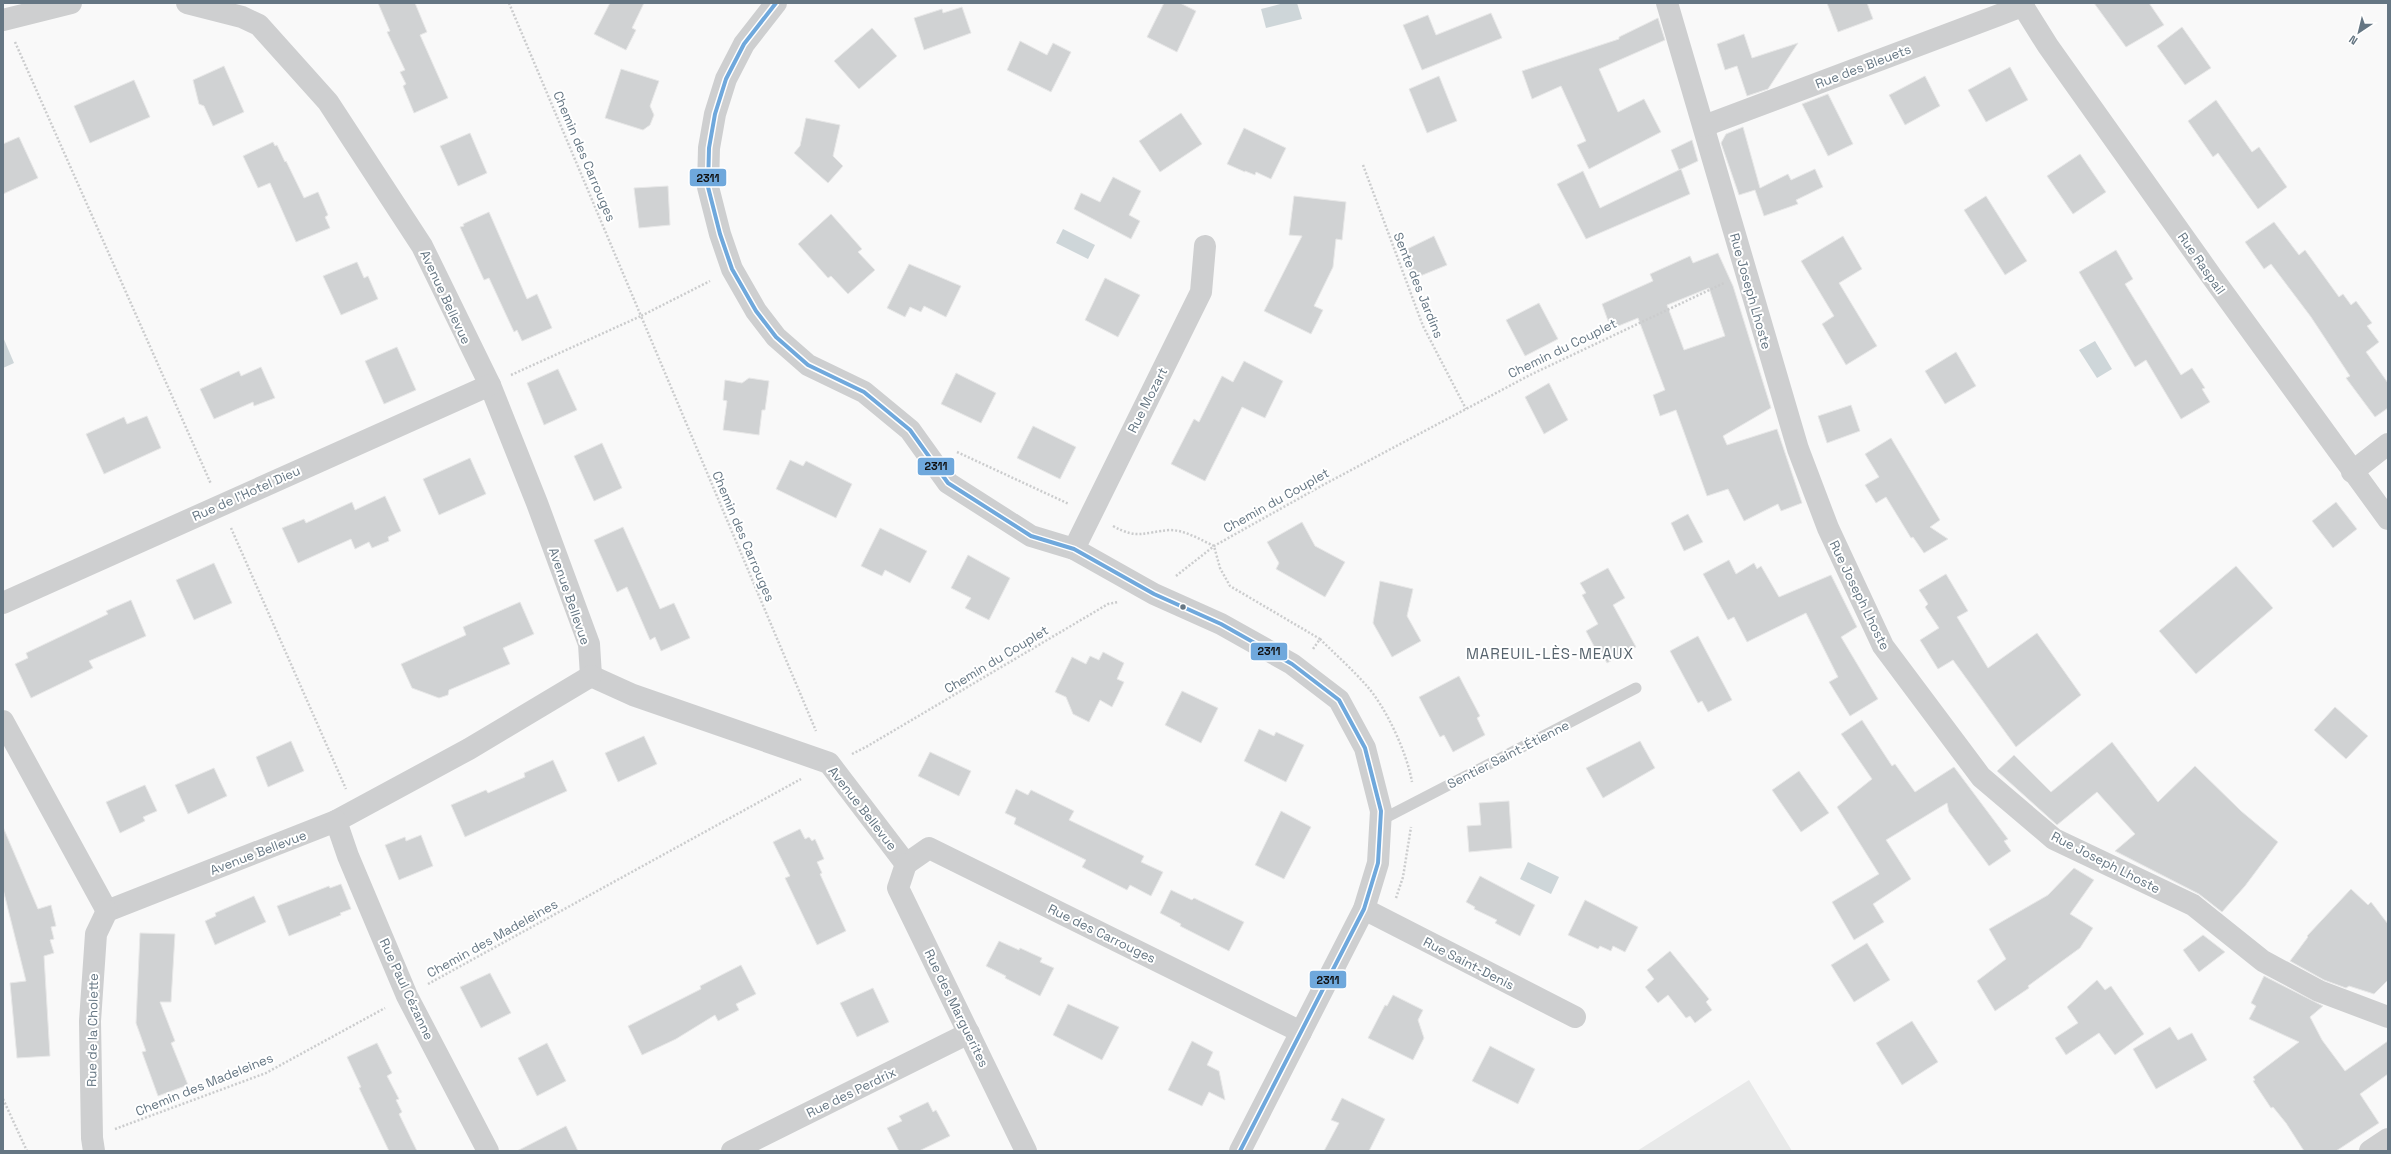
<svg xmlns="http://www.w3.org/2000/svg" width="2391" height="1154" font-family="'Space Grotesk',sans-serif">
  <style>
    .built { fill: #e8e9e9 }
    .water { fill: #ced6d9 }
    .building { fill: #d0d2d3; stroke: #e8e8e8; fill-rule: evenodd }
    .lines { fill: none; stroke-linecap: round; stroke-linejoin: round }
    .path { stroke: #cbcccd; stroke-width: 2.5; stroke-dasharray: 2 2; stroke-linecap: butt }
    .service { stroke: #cecfd0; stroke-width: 11 }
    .minor { stroke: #cecfd0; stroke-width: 22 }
    .tertiary { stroke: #cecfd0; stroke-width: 22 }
    .bus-1-casing { stroke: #fff; stroke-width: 7 }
    .bus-1 { stroke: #6fa8dc; stroke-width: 4 }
    .bus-dot { fill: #657683; stroke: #fff; stroke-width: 1.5 }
    .labels { text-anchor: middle; stroke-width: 4; stroke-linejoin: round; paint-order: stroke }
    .street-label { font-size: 13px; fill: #657683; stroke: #fff }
    .quarter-label { font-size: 15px; letter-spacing: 1px; fill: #57646e; stroke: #fff }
    .line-badge { stroke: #fff; stroke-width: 1.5 }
    .pale-badge-label { font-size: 11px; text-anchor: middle; font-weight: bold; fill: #111 }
  </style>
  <rect width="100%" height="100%" fill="#f9f9f9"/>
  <polygon class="built" points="1749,1080 1792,1151 1637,1151"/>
  <g class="water">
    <polygon points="1284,3 1297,3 1302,19 1266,28 1261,9"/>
    <polygon points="1063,229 1095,245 1088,259 1056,243"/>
    <polygon points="3,337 14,363 3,368"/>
    <polygon points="2095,341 2112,369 2097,378 2079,350"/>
    <polygon points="1528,862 1559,877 1551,894 1520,879"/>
  </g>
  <g class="building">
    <polygon points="378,3 415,3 427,32 420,35 448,98 414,113 403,86 406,84 400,72 405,70 387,32 390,31"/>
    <polygon points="610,3 644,3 632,28 636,30 626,50 594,34"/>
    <polygon points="1164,3 1180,3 1196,11 1177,52 1147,37"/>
    <polygon points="1827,3 1867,3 1873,19 1838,32"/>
    <polygon points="2094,3 2149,3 2164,25 2126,47"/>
    <polygon points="962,7 971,33 924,50 914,18 942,9 943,13"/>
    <polygon points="1491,13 1502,38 1422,70 1403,25 1428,15 1436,35"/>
    <polygon points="1658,18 1665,40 1599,69 1618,112 1644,99 1661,132 1589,169 1577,145 1586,141 1561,86 1532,99 1522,71 1619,39 1619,37"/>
    <polygon points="2182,27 2211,68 2185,85 2157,46"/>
    <polygon points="872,28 897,56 859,89 834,61"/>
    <polygon points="1744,34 1752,58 1798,43 1768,89 1747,96 1737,66 1725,70 1717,44"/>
    <polygon points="1020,41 1047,55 1053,43 1071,52 1051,92 1007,70"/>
    <polygon points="224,66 244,112 213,126 204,106 199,104 193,80"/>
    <polygon points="2010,67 2028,100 1986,122 1968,90"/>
    <polygon points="621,69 659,81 650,106 654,115 650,125 643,130 605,118"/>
    <polygon points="1439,76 1457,121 1427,133 1409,89"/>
    <polygon points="1925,76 1940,106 1905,125 1889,95"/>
    <polygon points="134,80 150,117 90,143 74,106"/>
    <polygon points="1828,94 1853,144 1828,156 1802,104"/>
    <polygon points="2216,100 2252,152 2259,147 2287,187 2258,209 2218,153 2213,157 2188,121"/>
    <polygon points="1181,113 1202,144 1160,172 1139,141"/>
    <polygon points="806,118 840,125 833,156 843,166 828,183 794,153 800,146"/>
    <polygon points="1743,127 1760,188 1788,174 1791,180 1815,169 1823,187 1796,200 1798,204 1764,216 1755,190 1739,195 1721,143 1726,134"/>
    <polygon points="1244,128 1286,148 1271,179 1256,172 1255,175 1245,171 1245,172 1227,164"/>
    <polygon points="470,133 487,173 458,186 440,146"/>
    <polygon points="19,137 38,178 3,194 3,144"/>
    <polygon points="1692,140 1698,161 1679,170 1671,150"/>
    <polygon points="273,142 275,146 277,145 285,162 286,161 304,198 318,192 328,215 325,217 330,228 296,242 270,183 258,188 243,156"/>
    <polygon points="2080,154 2106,192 2073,214 2047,176"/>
    <polygon points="1681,169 1690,194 1586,239 1557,184 1583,171 1600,208"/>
    <polygon points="1113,177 1141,191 1129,215 1140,221 1131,239 1074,209 1081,193 1100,202"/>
    <polygon points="668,186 670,225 639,228 634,188"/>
    <polygon points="1294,196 1346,202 1342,240 1336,239 1333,267 1314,306 1323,310 1311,334 1264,311 1302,236 1289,235"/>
    <polygon points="1986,196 2027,261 2005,275 1964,210"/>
    <polygon points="489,212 527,299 537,294 552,328 522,341 517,330 514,332 489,278 484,280 460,227 464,226 463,224"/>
    <polygon points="831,214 862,249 858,252 875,270 848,294 831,276 828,278 798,244"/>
    <polygon points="2274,222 2299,255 2305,250 2339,297 2343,294 2351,305 2356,301 2372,323 2367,326 2379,342 2366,352 2388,383 2388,408 2375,417 2346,378 2350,376 2311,317 2271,264 2264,269 2245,242"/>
    <polygon points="1434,236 1447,265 1413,279 1401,252"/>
    <polygon points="1843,236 1862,269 1839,283 1877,346 1846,365 1822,324 1834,316 1801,261"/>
    <polygon points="2116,250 2133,279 2125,284 2181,375 2192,368 2205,388 2202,389 2210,402 2181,419 2146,360 2135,367 2079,272"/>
    <path d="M1718 253 1733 286 1771 408 1723 436 1727 445 1777 429 1802 503 1781 511 1778 504 1744 521 1728 489 1707 496 1676 410 1660 416 1653 395 1665 390 1638 318 1611 329 1602 304 1653 281 1650 274 1690 256 1693 263ZM1709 288 1725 336 1684 350 1667 305Z"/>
    <polygon points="357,262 364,278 368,276 378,299 341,315 323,276"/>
    <polygon points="909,264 961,286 946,317 924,306 921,312 910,307 905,317 887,308"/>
    <polygon points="1105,278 1140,295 1118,337 1085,320"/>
    <polygon points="1539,303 1558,339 1525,356 1506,320"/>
    <polygon points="397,347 416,390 384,404 365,361"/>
    <polygon points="1956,352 1976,386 1945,404 1925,371"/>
    <polygon points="1244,361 1283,381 1265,418 1242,407 1205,481 1171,464 1194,419 1199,422 1222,376 1233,382"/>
    <polygon points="261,367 275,398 254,406 253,402 214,419 200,389 239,371 241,376"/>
    <polygon points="558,369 577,410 544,425 527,383"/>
    <polygon points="956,373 996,393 981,423 941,404"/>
    <polygon points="749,378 769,381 765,410 762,410 759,435 723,430 727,401 723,400 725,380 742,383"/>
    <polygon points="1549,383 1568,420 1544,434 1525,397"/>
    <polygon points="1851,405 1860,431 1827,443 1818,416"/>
    <polygon points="147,416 161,448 104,474 86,434 124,417 127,424"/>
    <polygon points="1033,426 1076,447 1060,479 1017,458"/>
    <polygon points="1891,438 1940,520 1930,527 1948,539 1924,553 1913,537 1911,538 1886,497 1876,503 1865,485 1879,477 1865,454"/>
    <polygon points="602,443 622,488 594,501 574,456"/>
    <polygon points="470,458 486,494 439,515 423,479"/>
    <polygon points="790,460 803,466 806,461 852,484 836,518 776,489"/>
    <polygon points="385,496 401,531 388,537 389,541 372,548 369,542 355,549 351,539 298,563 282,528 304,519 306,523 352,502 355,510"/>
    <polygon points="2336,502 2357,529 2333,548 2312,521"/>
    <polygon points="1688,514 1703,542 1684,551 1671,523"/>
    <polygon points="1302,522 1315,546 1345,562 1325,597 1276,569 1279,563 1267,542"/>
    <polygon points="623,527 660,609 674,603 690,638 661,651 655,637 650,640 627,587 617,592 594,540"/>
    <polygon points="880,528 927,551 910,583 885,570 882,576 861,566"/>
    <polygon points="968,555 1010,578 989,620 965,608 971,598 951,588"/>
    <polygon points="1729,560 1736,574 1754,563 1757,569 1761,566 1779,597 1831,575 1857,627 1841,637 1878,699 1850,716 1829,682 1838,677 1806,613 1747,642 1734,617 1728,620 1703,574"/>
    <polygon points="214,563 232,603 194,620 176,580"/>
    <polygon points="2236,566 2273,608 2196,674 2159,631"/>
    <polygon points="1608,568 1625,598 1613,605 1636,647 1607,663 1599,649 1596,650 1586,631 1598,624 1582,595 1586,593 1580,583"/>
    <polygon points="1946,574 1968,611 1957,617 1988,668 2037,633 2081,695 2016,747 1953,660 1938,669 1920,640 1939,628 1925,607 1928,604 1919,590"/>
    <polygon points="1380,581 1413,589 1407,616 1421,641 1392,657 1373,623"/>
    <polygon points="131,600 146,636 89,661 93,668 31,698 15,664 28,658 26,653 108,614 106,611"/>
    <polygon points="520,602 534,634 503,648 510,664 449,690 448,695 439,698 412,688 401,664 466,635 463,627"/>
    <polygon points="1698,636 1732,700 1708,712 1702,701 1698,703 1670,651"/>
    <polygon points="1103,652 1124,663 1117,679 1124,682 1112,707 1100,700 1089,722 1073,714 1066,697 1055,692 1072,657 1086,664 1090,656 1099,660"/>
    <polygon points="1459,676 1480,716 1477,718 1485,735 1453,752 1444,735 1440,737 1419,697"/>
    <polygon points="1182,691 1218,708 1201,743 1165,725"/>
    <polygon points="2335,707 2368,736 2346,759 2314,730"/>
    <polygon points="1862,720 1892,766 1895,764 1915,792 1954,767 2008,839 2004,841 2011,851 1989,866 1949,812 1947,803 1886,840 1911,879 1873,904 1884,922 1854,940 1832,902 1879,874 1837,807 1872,779 1841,734"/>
    <polygon points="1259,729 1274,736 1276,732 1304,745 1286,782 1244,761"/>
    <polygon points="644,736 657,764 618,782 605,753"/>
    <polygon points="291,741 304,771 268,787 256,757"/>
    <polygon points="1640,741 1655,768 1603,798 1586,768"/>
    <polygon points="2112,742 2158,802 2195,766 2241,811 2278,842 2245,886 2222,912 2199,894 2115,851 2135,834 2097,792 2057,825 1997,771 2014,755 2051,792"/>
    <polygon points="930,752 971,771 959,796 918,776"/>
    <polygon points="553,760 567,791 465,837 451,805 486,790 488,793 525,777 524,773"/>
    <polygon points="214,768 227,796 188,814 175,785"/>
    <polygon points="1799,771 1829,813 1801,832 1772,790"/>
    <polygon points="145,785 157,811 143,817 145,821 120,833 106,802"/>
    <polygon points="1016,789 1028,795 1031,790 1074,811 1069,820 1144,856 1141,862 1163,872 1151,896 1130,885 1127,890 1082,867 1086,860 1014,824 1016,818 1005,813"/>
    <polygon points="1509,801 1512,848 1469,852 1467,826 1481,825 1479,803"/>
    <polygon points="1281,811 1311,827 1284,879 1255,865"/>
    <polygon points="3,827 38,909 51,905 56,926 51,927 54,939 50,940 54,953 44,956 50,1056 17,1058 10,983 26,981 3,889"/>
    <polygon points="800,829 805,839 809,837 812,841 815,839 824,859 817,862 822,873 820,874 846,931 817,945 785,878 790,876 773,842"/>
    <polygon points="421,835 433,866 399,880 385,845 405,837 406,841"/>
    <polygon points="2074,868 2094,880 2070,914 2093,928 2080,948 2028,986 2029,988 1995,1011 1977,981 2006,959 1989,929 2048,895"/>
    <polygon points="1480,876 1535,905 1520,936 1495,923 1497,920 1474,909 1475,907 1466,902"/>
    <polygon points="341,884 351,909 340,913 341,915 289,936 277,906 329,886 330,888"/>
    <polygon points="2351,889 2368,905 2371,902 2388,924 2388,980 2374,994 2349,986 2346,988 2324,980 2290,961 2308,937 2307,936"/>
    <polygon points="1171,890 1192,900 1194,898 1244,922 1229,951 1180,926 1181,924 1160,913"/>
    <polygon points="254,896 266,922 215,945 205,921 216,916 215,913"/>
    <polygon points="1585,900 1638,927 1625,952 1613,946 1611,951 1600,946 1598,949 1568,935"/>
    <polygon points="140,933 175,934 171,1002 160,1002 175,1041 171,1043 188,1085 158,1096 142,1052 146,1051 136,1023"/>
    <polygon points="2203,935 2225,952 2199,972 2183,950"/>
    <polygon points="999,941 1019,950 1020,948 1033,954 1042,958 1040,962 1054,968 1040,996 1005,978 1006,976 986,966"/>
    <polygon points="1867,943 1890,980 1854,1002 1831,965"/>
    <polygon points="1670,951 1709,999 1706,1002 1712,1010 1695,1023 1690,1016 1686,1018 1668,995 1658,1003 1645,987 1654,979 1647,970"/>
    <polygon points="741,965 756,994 736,1004 739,1010 718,1021 715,1015 676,1039 642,1055 628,1026 701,989 700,986"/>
    <polygon points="490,973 511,1013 481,1028 460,987"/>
    <polygon points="2264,976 2323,1006 2310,1017 2322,1040 2345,1071 2388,1041 2388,1074 2360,1094 2379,1123 2336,1151 2304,1151 2286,1123 2273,1107 2271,1108 2253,1081 2255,1080 2253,1077 2299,1042 2249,1019 2256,1006 2251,1003"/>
    <polygon points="2097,980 2105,990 2111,986 2144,1034 2115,1055 2099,1033 2066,1055 2055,1038 2078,1023 2067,1007"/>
    <polygon points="873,988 889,1022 857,1037 840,1003"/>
    <polygon points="1393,995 1423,1010 1418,1020 1424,1038 1413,1060 1368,1038 1385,1005 1387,1006"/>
    <polygon points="1068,1004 1119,1027 1102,1060 1053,1035"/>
    <polygon points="1912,1021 1938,1062 1902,1085 1876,1043"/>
    <polygon points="2170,1027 2178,1040 2192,1033 2207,1060 2156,1089 2133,1049"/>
    <polygon points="1192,1041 1213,1052 1207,1065 1219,1071 1225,1100 1209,1092 1202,1106 1168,1090"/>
    <polygon points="377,1043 392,1073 387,1076 399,1099 396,1100 402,1112 399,1114 417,1151 389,1151 359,1088 361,1087 347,1057"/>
    <polygon points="547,1043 566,1081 537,1096 518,1058"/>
    <polygon points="1490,1046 1535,1069 1518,1104 1472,1081"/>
    <polygon points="1342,1098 1385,1119 1369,1151 1324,1151 1339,1123 1331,1120"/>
    <polygon points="928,1102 933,1112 936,1110 950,1136 919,1151 899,1151 887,1128 902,1121 899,1116"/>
    <polygon points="566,1126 578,1151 517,1151"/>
  </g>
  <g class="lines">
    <g class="path">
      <polyline points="509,3 641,316 710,281"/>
      <polyline points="15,42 211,484"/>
      <polyline points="1363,165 1423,326 1466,409"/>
      <polyline points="511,375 641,316 816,731"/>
      <polyline points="957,452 1069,504"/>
      <path d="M1113 526C1138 540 1144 532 1170 530 1185 530 1201 540 1214 546L1220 568 1230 586 1320 639 1313 649"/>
      <polyline points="231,528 346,789"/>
      <polyline points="1176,576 1214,546 1323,485 1530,375 1724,283"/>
      <path d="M1320 639C1335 654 1352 669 1366 685 1386 707 1407 753 1412 782"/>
      <polyline points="852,754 866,747 1108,604 1118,602"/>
      <polyline points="1396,898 1403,877 1411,827"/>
      <polyline points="428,984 801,779"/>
      <polyline points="3,1099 27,1151"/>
      <polyline points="115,1129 266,1073 385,1008"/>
    </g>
    <polyline class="service" points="1381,820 1636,688"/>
    <g class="minor">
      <polyline points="187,3 242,17 259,25 328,102 422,246 490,385 537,503 589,644 591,676"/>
      <polyline points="776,3 744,44 726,79 715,114 709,148 708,187 720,234 732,269 756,311 776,337 808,365 864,392 910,430 948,483 1031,536 1074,549 1154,594 1221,624 1292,664 1339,700 1365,748 1381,811 1378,863 1364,909 1240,1151"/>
      <polyline points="1667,3 1798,449 1828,528 1883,646 1981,777 2054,839 2193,905 2263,961 2319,991 2388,1017"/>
      <polyline points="3,20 71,3"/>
      <polyline points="1704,126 1999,15 2022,6 2024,3"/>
      <polyline points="2352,472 2388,444"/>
      <polyline points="1074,549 1201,292 1205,246"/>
      <polyline points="3,603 490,385"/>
      <polyline points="591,676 633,695 829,763 906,864"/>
      <polyline points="3,721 107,911 336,821 469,749 591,676"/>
      <polyline points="336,821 348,856 407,996 488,1151"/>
      <polyline points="906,864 929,848 1301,1032"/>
      <polyline points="906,864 898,888 1026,1151"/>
      <polyline points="1364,909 1575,1017"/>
      <polyline points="94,1151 92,1138 90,1021 96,934 107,911"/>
      <polyline points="732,1151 969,1033"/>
      <polyline points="2370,1151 2388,1139"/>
    </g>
    <polyline class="tertiary" points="2021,3 2048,46 2212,277 2388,519"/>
    <defs>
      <polyline id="bus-1" points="776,3 744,44 726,79 715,114 709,148 708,187 720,234 732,269 756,311 776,337 808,365 864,392 910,430 948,483 1031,536 1074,549 1154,594 1221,624 1292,664 1339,700 1365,748 1381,811 1378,863 1364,909 1240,1151"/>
    </defs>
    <use href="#bus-1" class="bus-1-casing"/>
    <use href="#bus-1" class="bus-1"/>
  </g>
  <circle class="bus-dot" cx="1183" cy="607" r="3.5"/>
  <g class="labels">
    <g class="street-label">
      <text transform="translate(1863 66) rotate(-21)" y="5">Rue des Bleuets</text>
      <text transform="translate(585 156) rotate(67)" y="5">Chemin des Carrouges</text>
      <text transform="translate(2202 263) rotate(55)" y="5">Rue Raspail</text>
      <text transform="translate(1419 285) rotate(68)" y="5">Sente des Jardins</text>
      <text transform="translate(1751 291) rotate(74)" y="5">Rue Joseph Lhoste</text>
      <text transform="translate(446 297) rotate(65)" y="5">Avenue Bellevue</text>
      <text transform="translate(1562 348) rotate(-26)" y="5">Chemin du Couplet</text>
      <text transform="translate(1147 400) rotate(-63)" y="5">Rue Mozart</text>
      <text transform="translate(246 493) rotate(-24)" y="5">Rue de l'Hotel Dieu</text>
      <text transform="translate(1276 500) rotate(-29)" y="5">Chemin du Couplet</text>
      <text transform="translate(744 536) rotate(67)" y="5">Chemin des Carrouges</text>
      <text transform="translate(1860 595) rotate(64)" y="5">Rue Joseph Lhoste</text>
      <text transform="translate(570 596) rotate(71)" y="5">Avenue Bellevue</text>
      <text transform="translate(996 659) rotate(-31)" y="5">Chemin du Couplet</text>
      <text transform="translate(1508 754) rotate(-27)" y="5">Sentier Saint-Étienne</text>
      <text transform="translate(863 808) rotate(52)" y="5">Avenue Bellevue</text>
      <text transform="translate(258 852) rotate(-21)" y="5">Avenue Bellevue</text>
      <text transform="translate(2106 862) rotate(27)" y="5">Rue Joseph Lhoste</text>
      <text transform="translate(1102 933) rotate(26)" y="5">Rue des Carrouges</text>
      <text transform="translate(492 938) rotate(-29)" y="5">Chemin des Madeleines</text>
      <text transform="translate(1469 963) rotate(27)" y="5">Rue Saint-Denis</text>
      <text transform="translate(407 989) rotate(65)" y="5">Rue Paul Cézanne</text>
      <text transform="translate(957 1008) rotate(64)" y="5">Rue des Marguerites</text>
      <text transform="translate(92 1030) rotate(-89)" y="5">Rue de la Cholette</text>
      <text transform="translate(204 1084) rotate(-22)" y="5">Chemin des Madeleines</text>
      <text transform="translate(851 1092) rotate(-26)" y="5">Rue des Perdrix</text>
    </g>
    <g class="quarter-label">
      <text x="1550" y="659">MAREUIL-LÈS-MEAUX</text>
    </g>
  </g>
  <g class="line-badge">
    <rect x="689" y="168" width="38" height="19" rx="4" fill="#6fa8dc"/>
    <rect x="917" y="457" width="38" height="19" rx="4" fill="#6fa8dc"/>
    <rect x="1250" y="642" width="38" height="19" rx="4" fill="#6fa8dc"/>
    <rect x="1309" y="970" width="38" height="19" rx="4" fill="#6fa8dc"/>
  </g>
  <g class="pale-badge-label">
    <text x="708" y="182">2311</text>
    <text x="936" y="470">2311</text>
    <text x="1269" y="655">2311</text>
    <text x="1328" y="984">2311</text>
  </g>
  <rect width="2391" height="1154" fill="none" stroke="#657683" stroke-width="8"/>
  <g transform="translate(2359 32) rotate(215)" stroke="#ffffff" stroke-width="3" paint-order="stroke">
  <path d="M0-3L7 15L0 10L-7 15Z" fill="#657683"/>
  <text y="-6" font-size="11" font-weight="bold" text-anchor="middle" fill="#657683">N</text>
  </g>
</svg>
